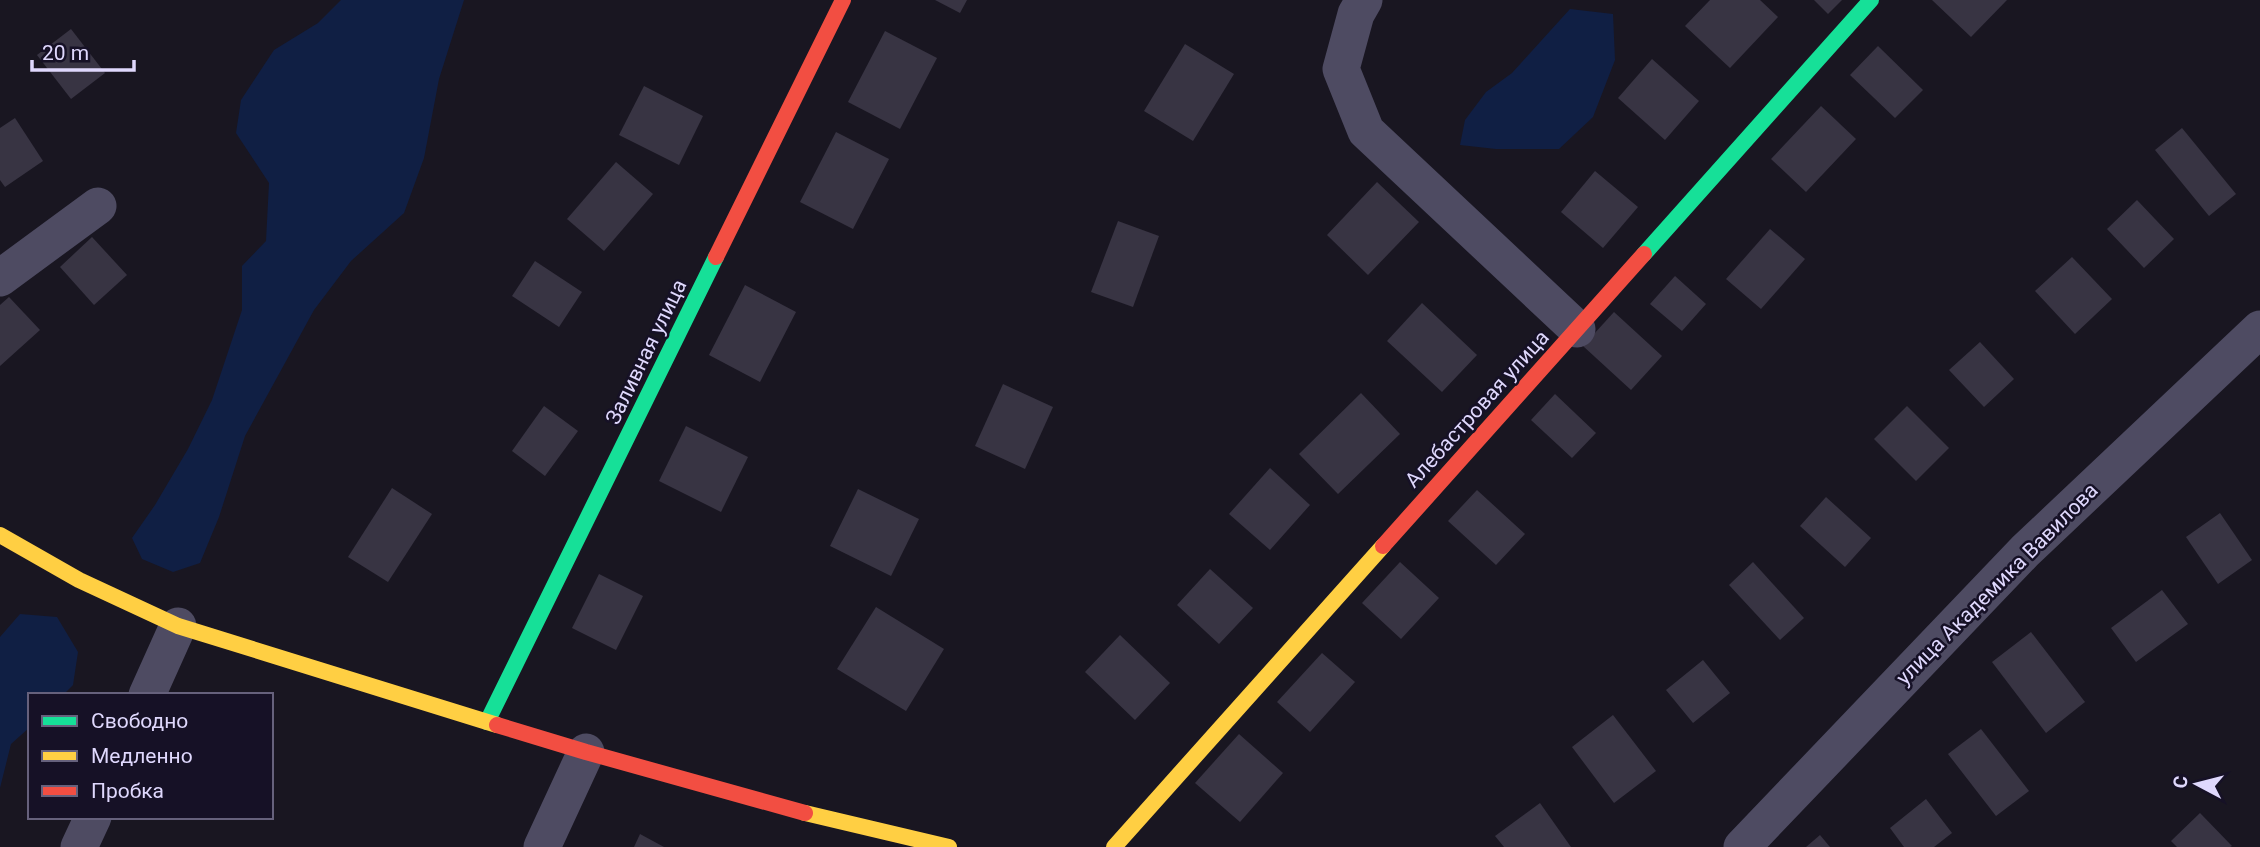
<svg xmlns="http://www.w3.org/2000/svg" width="2260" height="847" font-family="Roboto,sans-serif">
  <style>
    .water { fill: #101f44 }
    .building { fill: #383443 }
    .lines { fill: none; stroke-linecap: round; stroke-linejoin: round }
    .street { stroke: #4e4b62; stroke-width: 37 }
    .fast { stroke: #16e098; stroke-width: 16 }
    .slow { stroke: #ffcf43; stroke-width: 16 }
    .jam { stroke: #f24e42; stroke-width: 16 }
    .labels { text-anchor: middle; stroke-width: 5; stroke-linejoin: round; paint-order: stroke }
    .street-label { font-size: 21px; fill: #dfd8fd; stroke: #161126 }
  </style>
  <rect width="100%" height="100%" fill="#191621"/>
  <g class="water">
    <polygon points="341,0 464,0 439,79 424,158 404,213 351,261 314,310 245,436 219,517 200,563 173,572 142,559 132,538 155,505 188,449 212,400 242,310 242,266 266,241 269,183 236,133 241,100 274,50 318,23"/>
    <polygon points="1570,9 1613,14 1615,60 1593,117 1559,149 1496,149 1460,145 1465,120 1486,92 1512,73"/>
    <polygon points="20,614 57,617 78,652 73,685 63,695 30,695 30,727 11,744 0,788 0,637"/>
  </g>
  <g class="building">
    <polygon points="935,0 967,0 960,13"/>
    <polygon points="1710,0 1760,0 1778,17 1730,68 1685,26"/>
    <polygon points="1814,0 1842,0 1828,14"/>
    <polygon points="1932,0 2007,0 1971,37"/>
    <polygon points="71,29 105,73 71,99 37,55"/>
    <polygon points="885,31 937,58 900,129 848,102"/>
    <polygon points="1185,44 1234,74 1193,141 1144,111"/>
    <polygon points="1878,46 1923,90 1895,118 1850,75"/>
    <polygon points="1652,59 1699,101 1665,140 1618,98"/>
    <polygon points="644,86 703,116 679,165 619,135"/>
    <polygon points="1821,106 1856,139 1806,192 1771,159"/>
    <polygon points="15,118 43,161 5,187 0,180 0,128"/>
    <polygon points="2182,128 2236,194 2209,216 2155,150"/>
    <polygon points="836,132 889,159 853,229 800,202"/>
    <polygon points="616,162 653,194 604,251 567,219"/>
    <polygon points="1595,171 1638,207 1603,248 1561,212"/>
    <polygon points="1377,182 1419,222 1368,275 1327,235"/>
    <polygon points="2137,200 2174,239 2144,268 2107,229"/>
    <polygon points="1118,221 1159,236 1133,307 1091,292"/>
    <polygon points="1770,229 1805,259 1761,309 1726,279"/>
    <polygon points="92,237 127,275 94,305 60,267"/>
    <polygon points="2072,257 2112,299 2075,334 2035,291"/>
    <polygon points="535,261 582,292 559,327 512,296"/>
    <polygon points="1675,276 1706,304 1682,331 1650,304"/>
    <polygon points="745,285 796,312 760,382 709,355"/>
    <polygon points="9,297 40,330 0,366 0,305"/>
    <polygon points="1422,303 1477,355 1442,392 1387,341"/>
    <polygon points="1614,312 1662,356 1631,390 1583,346"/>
    <polygon points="1980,342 2014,379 1984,407 1949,370"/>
    <polygon points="1003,384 1053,407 1025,469 975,446"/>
    <polygon points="1361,393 1400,434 1338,494 1299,454"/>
    <polygon points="1555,394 1596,433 1572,458 1531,420"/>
    <polygon points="544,406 578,431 545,476 512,451"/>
    <polygon points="1907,406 1949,448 1916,481 1874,439"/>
    <polygon points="686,426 748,457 721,512 659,481"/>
    <polygon points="1270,468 1310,505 1270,550 1229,514"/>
    <polygon points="392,488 432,514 388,582 348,557"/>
    <polygon points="858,489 919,519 891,576 830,546"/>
    <polygon points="1477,490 1525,534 1496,565 1448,521"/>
    <polygon points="1826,497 1871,538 1845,567 1800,526"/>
    <polygon points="2220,513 2252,560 2218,584 2186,537"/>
    <polygon points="1400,562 1439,598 1401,639 1362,603"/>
    <polygon points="1753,562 1804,618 1780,640 1729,585"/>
    <polygon points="1210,569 1253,608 1219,644 1177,605"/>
    <polygon points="599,574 643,596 616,650 572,628"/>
    <polygon points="2162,590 2188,624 2136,662 2111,628"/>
    <polygon points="876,607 944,649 906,711 837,669"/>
    <polygon points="2031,632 2085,702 2046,733 1992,662"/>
    <polygon points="1120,635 1170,683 1135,720 1085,672"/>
    <polygon points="1322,653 1355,682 1310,732 1277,702"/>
    <polygon points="1703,660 1730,693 1693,723 1666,690"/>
    <polygon points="1613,715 1656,771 1614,803 1572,747"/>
    <polygon points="1981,729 2029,791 1996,816 1948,754"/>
    <polygon points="1239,734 1283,773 1240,822 1195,783"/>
    <polygon points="1926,799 1952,833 1934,847 1904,847 1890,828"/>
    <polygon points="1540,803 1571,847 1504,847 1495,836"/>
    <polygon points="2200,813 2232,846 2230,847 2177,847 2171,841"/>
    <polygon points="640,834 664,847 634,847"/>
    <polygon points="1820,835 1830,847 1806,847"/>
  </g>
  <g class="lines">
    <g class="street">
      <polyline points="1364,0 1356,14 1341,69 1366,131 1577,329"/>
      <polyline points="0,278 98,206"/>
      <polyline points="147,695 178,626"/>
      <polyline points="79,847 93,817"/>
      <polyline points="542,847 586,752"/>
      <polyline points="1742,847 2025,551 2260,329"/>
    </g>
    <g class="fast">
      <polyline points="1644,254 1871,0"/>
      <polyline points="487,722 716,257"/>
    </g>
    <g class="slow">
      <polyline points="0,535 79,580 178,626 497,725"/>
      <polyline points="805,813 949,847"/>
      <polyline points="1114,847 1383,546"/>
    </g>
    <g class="jam">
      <polyline points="716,257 843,0"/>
      <polyline points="1383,546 1644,254"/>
      <polyline points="497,725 586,752 805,813"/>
    </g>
  </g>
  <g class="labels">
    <g class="street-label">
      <text transform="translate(646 352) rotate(-64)" y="7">Заливная улица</text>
      <text transform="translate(1477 409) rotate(-48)" y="7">Алебастровая улица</text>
      <text transform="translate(1997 584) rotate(-45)" y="7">улица Академика Вавилова</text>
    </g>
  </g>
  <rect x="28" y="693" width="245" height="126" fill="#161126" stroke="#66617c" stroke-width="2"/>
  <rect x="42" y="716" width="35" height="10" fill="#16e098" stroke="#66617c" stroke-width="2"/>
  <text x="91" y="728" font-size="21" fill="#dfd8fd">Свободно</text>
  <rect x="42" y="751" width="35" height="10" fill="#ffcf43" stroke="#66617c" stroke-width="2"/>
  <text x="91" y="763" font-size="21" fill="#dfd8fd">Медленно</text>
  <rect x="42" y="786" width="35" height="10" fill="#f24e42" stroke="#66617c" stroke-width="2"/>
  <text x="91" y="798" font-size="21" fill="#dfd8fd">Пробка</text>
  <g transform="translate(2197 784) rotate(277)" stroke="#161126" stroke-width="5" paint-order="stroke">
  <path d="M0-5L12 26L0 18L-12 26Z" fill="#dfd8fd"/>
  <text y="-10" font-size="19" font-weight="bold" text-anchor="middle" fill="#dfd8fd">С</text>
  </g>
  <path d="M32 60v10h102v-10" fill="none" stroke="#dfd8fd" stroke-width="3.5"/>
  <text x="42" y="60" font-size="21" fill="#dfd8fd" stroke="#161126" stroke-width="5" paint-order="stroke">20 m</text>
</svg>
